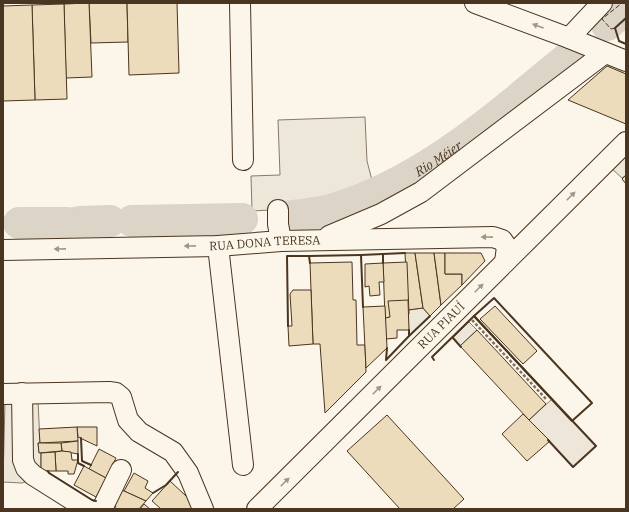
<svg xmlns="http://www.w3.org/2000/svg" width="629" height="512" font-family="'IBM Plex Serif',serif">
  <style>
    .green { fill: #ede6d9; stroke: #887966 }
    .parking { fill: #ede7d9; stroke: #887966 }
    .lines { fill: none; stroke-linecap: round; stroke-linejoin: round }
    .river { stroke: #dcd4c6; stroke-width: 32 }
    .building { fill: #ecdcbc; stroke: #4a3520 }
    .minor-casing { stroke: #4a3520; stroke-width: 22 }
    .path { stroke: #7f6f5c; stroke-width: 2.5; stroke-dasharray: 3 2; stroke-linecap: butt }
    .minor { stroke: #fbf6e9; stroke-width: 20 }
    .fence { stroke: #4a3520; stroke-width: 1; stroke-dasharray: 5 2; stroke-linecap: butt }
    .wall { stroke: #4a3520; stroke-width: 2 }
    .oneway { fill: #a29684 }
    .labels { text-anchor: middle; stroke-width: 3; stroke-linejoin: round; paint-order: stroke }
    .street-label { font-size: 12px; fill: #4a3520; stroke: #fbf6e9 }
    .water-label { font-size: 13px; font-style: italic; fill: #4a3520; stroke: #fbf6e9 }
  </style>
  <rect width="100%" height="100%" fill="#fbf6e9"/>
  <g class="green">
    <polygon points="469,322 477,330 460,346 453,338"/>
    <polygon points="552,399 596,446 573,467 529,420"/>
  </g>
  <g class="parking">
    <polygon points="365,117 367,161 374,188 341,200 307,208 252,211 251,176 280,175 278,120"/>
    <polygon points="626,153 626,175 622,178 611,168"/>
    <polygon points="423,308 430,316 409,336 408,310"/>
    <polygon points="5,401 38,401 40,443 38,443 39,452 41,453 41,471 45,475 22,483 3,482"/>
  </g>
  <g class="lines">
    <g class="river">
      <polyline points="607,25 626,8"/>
      <path id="s1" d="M283 217C299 215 316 214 331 210 425 182 497 116 570 56"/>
      <polyline points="132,221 242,219"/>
      <polyline points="79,222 110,221"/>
      <polyline points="19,223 67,223"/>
    </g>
  </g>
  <g class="building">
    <polygon points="89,3 127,3 128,42 91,43"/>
    <polygon points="89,3 92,77 66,78 64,4"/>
    <polygon points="127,3 177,3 179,73 129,75"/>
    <polygon points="64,4 67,99 35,100 32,5"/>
    <polygon points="32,5 35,100 3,101 3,6"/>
    <polygon points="607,66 626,74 626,124 568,100"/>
    <polygon points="626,175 626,184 622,179"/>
    <polygon points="405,253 415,253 423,308 408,310"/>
    <polygon points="415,253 434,253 441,305 430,316 423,308"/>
    <polygon points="434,253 445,253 445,274 462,274 462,285 441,305"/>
    <polygon points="445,253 481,253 485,261 462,285 462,274 445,274"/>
    <polygon points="352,262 353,300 356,300 357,345 365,345 366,372 325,413 320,344 313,344 310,263"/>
    <polygon points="407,262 409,314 385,318 383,263"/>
    <polygon points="383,263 384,282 379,282 380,295 370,296 369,286 365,287 365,264"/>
    <polygon points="293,290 311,290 313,344 289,346 288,326 292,326 290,294"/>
    <polygon points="408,300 409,330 397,330 397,338 386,339 385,318 390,317 388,301"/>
    <polygon points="385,306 387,348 366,368 363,307"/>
    <polygon points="495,306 537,351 523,364 480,319"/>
    <polygon points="477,330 546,404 529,420 460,346"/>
    <polygon points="523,414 550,441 527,461 502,434"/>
    <polygon points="387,415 464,499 453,509 400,509 347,451"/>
    <polygon points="77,427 97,427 97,446 78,437"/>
    <polygon points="77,427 78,441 40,443 39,429"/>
    <polygon points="78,441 78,454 62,451 61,443"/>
    <polygon points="38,443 61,443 62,451 39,453"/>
    <polygon points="99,449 116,458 106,478 89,469"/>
    <polygon points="62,451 71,452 72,460 78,460 74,474 68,474 68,471 56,471 55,452"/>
    <polygon points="55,452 56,471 41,471 41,453"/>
    <polygon points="84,466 106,478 96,497 74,485"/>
    <polygon points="134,473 148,481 145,488 153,493 146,501 124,491"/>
    <polygon points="170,481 200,509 161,509 152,501"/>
    <polygon points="120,490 124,491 146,501 139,509 114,509 116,506 113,504"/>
    <polygon points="144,504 150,509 140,509"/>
  </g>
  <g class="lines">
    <defs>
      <g id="minor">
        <polyline points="240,3 243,160"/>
        <polyline points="475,3 569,38 626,61"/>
        <polyline points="569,38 602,3"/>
        <polyline points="278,210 278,224 281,241"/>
        <polyline points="329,236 381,214 421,192 605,53"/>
        <polyline points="218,246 243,465"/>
        <path id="s2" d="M3 250 218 246 281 241 493 237 502 240 507 247 505 262"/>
        <polyline points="22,393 23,460 26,468 33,475 87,509"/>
        <polyline points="3,394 109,392 116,393 121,397 128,420 139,432 173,452 188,473 203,509"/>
        <polyline points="102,509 121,470"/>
        <path id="s3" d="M257 509 626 142"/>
      </g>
    </defs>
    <use href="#minor" class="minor-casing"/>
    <polyline class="path" points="472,320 547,400"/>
    <use href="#minor" class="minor"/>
    <polyline class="fence" points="615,28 611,29 602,19 622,3"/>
    <g class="wall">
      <polyline points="626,18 615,28 619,41 626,44"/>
      <polyline points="310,263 309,256 361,255"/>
      <polyline points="383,263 383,254 405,253"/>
      <polygon points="494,298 592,403 572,421 474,316"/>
      <polyline points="363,307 361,255 383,254"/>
      <polyline points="288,326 287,256 309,256"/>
      <polyline points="409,336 430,316"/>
      <polyline points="453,338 461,347"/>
      <polyline points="387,348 386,360 409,336 409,330"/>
      <polyline points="434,360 432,357 474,316 596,446 573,467 548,440"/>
      <polyline points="81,438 82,461 91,465"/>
      <polyline points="78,454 78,463 84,466"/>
      <polyline points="48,471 49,473 92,500 96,501"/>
      <polyline points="153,493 166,485 178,472"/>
    </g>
  </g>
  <defs><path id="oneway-solid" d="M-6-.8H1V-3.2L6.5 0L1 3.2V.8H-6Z"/></defs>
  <g class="oneway">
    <use href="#oneway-solid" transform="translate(538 26) rotate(-160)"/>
    <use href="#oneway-solid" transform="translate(571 196) rotate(-45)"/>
    <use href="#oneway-solid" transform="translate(487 237) rotate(-179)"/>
    <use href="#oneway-solid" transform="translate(190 246) rotate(179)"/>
    <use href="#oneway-solid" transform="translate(60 249) rotate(179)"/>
    <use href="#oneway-solid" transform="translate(479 288) rotate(-45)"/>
    <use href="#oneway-solid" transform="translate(377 390) rotate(-45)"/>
    <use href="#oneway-solid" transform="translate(285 482) rotate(-45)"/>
  </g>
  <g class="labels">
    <g class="street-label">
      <text dy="4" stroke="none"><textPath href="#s2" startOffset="262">RUA DONA TERESA</textPath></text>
      <text dy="4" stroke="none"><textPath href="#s3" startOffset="260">RUA PIAUÍ</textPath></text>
    </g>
    <g class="water-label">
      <text dy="5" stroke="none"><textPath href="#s1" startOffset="168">Rio Méier</textPath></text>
    </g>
  </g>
  <rect width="629" height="512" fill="none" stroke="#4a3520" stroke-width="8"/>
</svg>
